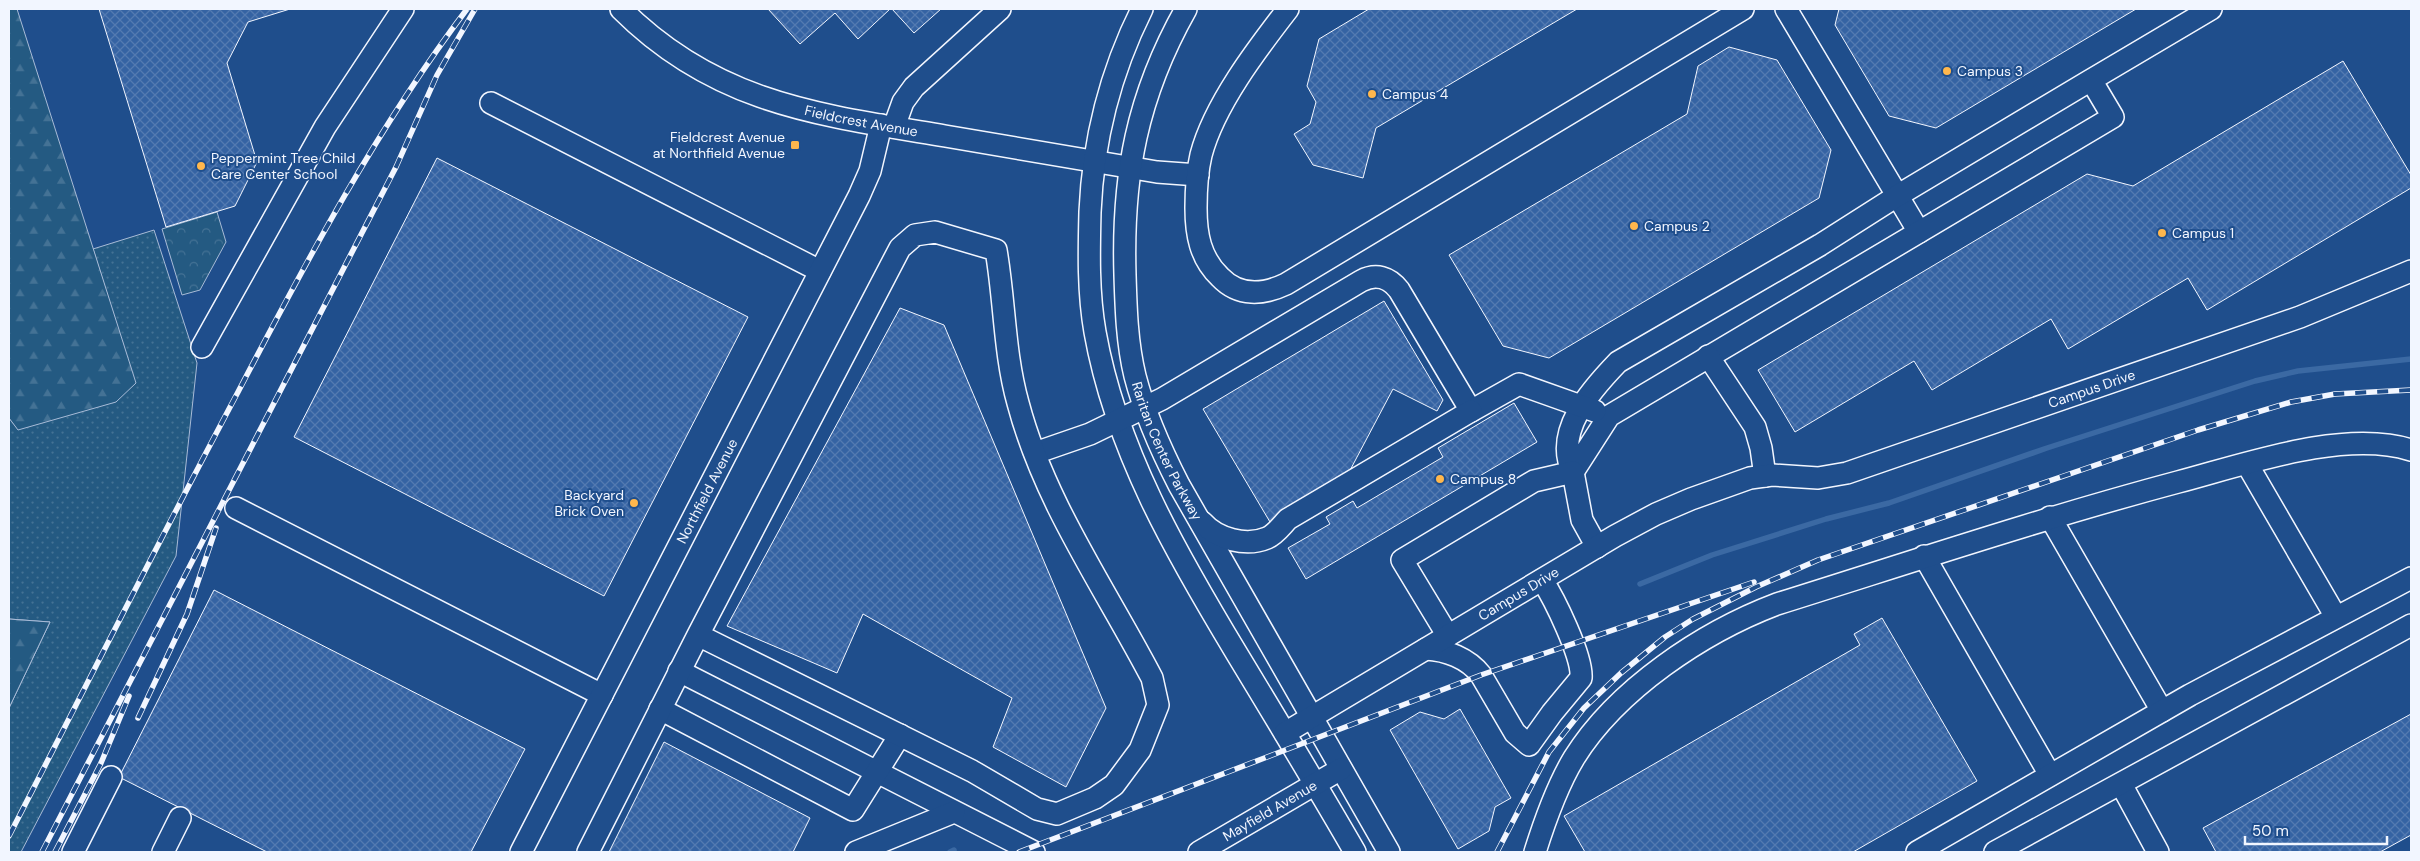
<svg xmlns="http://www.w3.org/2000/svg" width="2420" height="861" font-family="'DM Sans',sans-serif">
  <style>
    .grass { fill: url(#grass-dots); stroke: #a8bbd7 }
    .forest { fill: url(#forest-firs); stroke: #a8bbd7 }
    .park { fill: url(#park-crowns); stroke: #a8bbd7 }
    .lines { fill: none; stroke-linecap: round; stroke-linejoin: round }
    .stream { stroke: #3b69a3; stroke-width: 5.5 }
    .building { fill: url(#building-cross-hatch); stroke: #f2f6ff }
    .minor-casing { stroke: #f2f6ff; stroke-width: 24 }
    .minor { stroke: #1f4e8c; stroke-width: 21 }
    .rail-casing { stroke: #f2f6ff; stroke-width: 5.5 }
    .rail { stroke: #1f4e8c; stroke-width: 4; stroke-dasharray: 11; stroke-linecap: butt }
    .poi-dot { fill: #ffb74d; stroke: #1f4e8c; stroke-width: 2 }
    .labels { text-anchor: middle; stroke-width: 4; stroke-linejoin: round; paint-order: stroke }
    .poi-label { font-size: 14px; fill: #f2f6ff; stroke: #1f4e8c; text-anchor: start }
    .street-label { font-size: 14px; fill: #f2f6ff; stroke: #1f4e8c }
  </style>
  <defs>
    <pattern id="grass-dots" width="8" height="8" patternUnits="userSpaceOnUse" patternTransform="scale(1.25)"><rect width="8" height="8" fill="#245a82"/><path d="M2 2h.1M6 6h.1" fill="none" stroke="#447295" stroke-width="1.8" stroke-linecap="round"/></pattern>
    <pattern id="forest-firs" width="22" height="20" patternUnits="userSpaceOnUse" patternTransform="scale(1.25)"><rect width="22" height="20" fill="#245a82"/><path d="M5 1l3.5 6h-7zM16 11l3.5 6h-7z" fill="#447295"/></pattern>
    <pattern id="park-crowns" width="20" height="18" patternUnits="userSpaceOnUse" patternTransform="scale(1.25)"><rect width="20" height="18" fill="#245a82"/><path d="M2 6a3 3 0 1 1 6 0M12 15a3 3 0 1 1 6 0" fill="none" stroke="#447295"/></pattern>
    <pattern id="building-cross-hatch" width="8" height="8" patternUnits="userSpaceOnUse" patternTransform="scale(1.25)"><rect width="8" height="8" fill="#3563a3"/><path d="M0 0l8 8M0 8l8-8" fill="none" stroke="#537ab1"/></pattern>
  </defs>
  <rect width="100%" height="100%" fill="#1f4e8c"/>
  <polygon class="grass" points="154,230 197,363 176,556 21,852 9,852 9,708 50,622 9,619 9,418 18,429 135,383 93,249"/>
  <g class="forest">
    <polygon points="9,9 17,9 136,383 116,402 18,430 9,418"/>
    <polygon points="9,619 50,622 9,708"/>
  </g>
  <polygon class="park" points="217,212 226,242 200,290 182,295 162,229"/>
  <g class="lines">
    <g class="stream">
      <polyline points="1640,584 1712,555 1826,519 1889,503 2047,448 2255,381 2298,371 2411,359"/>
      <polyline points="950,852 954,850"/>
    </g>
  </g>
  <g class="building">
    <polygon points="99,9 290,9 248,22 227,63 257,162 235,206 166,227"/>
    <polygon points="768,9 890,9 858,39 835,13 800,44"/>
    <polygon points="892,9 941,9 914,33"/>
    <polygon points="1369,9 1577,9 1376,128 1363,178 1313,165 1294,134 1310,124 1316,102 1307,86 1319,39"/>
    <polygon points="1839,9 2136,9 1936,128 1889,116 1835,25"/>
    <polygon points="1729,47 1777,60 1831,150 1819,198 1549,358 1503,346 1449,255 1687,114 1698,66"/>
    <polygon points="2343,61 2411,175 2411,188 2207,310 2188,278 2068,349 2051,319 1932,390 1914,361 1795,432 1758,370 2087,174 2133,186"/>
    <polygon points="437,158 748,317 604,596 294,437"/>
    <polygon points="1384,301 1443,400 1437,411 1393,389 1347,476 1270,522 1203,409"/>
    <polygon points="900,308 944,325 1106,708 1066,787 993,747 1012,698 863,614 837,673 727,626"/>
    <polygon points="1514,403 1537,442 1306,579 1288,548 1330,524 1326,517 1353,501 1357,508 1443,457 1438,448"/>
    <polygon points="214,590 525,749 471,852 267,852 119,777"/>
    <polygon points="1882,618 1977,781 1853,852 1585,852 1564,816 1860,645 1854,634"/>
    <polygon points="1460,709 1511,798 1495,807 1489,831 1458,849 1390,730 1420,712 1444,719"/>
    <polygon points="2411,714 2411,835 2380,852 2216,852 2203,828"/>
    <polygon points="664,742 810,818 793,852 609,852"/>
  </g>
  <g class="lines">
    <defs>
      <g id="minor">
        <path id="s1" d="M621 9C716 104 820 115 945 136 1016 148 1087 160 1157 172L1198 175"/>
        <path d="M1142 9C1110 73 1093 141 1090 212 1089 252 1088 292 1095 332 1116 450 1176 553 1237 654 1277 720 1317 786 1355 852"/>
        <path id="s2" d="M1186 9C1137 96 1122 175 1125 275 1126 309 1127 343 1135 376 1145 415 1161 450 1179 485L1389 852"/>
        <path d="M1288 9C1257 49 1214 105 1201 155 1197 172 1196 190 1196 208 1196 234 1200 258 1220 277 1239 297 1263 295 1286 284L1743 9"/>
        <polyline points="1786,9 1919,232"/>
        <path d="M2091 80 1897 196 1820 245 1618 362C1591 390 1553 432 1573 472L1609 416 2113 117 2091 80 2211 9"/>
        <polyline points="491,103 820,271"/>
        <polyline points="894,127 903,102 914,87 1000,9"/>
        <polyline points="202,347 325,127 403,9"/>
        <polyline points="1708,356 1755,427 1761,448 1765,476"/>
        <path d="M1035 453 1090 434 1162 399 1361 281C1376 273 1389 277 1399 290L1471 411 1519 384 1595 411"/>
        <polyline points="2247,464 2336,617"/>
        <polyline points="236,508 602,695"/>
        <polyline points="2050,517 2162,711"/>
        <path d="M1202 522C1217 539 1246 547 1267 538 1276 534 1282 525 1288 519L1471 411"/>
        <polyline points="1924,556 2050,775"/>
        <polyline points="1448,636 1402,560 1534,481 1573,472 1582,520 1597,547"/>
        <path d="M1426 649C1446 650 1468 658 1481 675L1515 733 1529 745 1552 713 1581 678C1583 657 1554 598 1542 580"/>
        <polyline points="679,671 1034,852"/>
        <polyline points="660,709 853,810 900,735"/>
        <path id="s3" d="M1285 733 1615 536 1656 514 1691 499 1750 478 1772 475 1818 478 1847 473 2300 317 2411 271"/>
        <polyline points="2121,784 2158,852"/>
        <polyline points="73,852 111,777"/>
        <polyline points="163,852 180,818"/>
        <path id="s4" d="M521 852 859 196 870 171 881 125"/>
        <path d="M588 852 698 635 900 248 915 235 935 232 996 250C1005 302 1004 353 1018 403 1044 502 1105 588 1152 678L1158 705 1140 750 1114 785 1095 798 1057 814 1037 809 972 771 698 635"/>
        <polyline points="856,852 954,812"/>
        <path id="s5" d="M1199 852 1341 769"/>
        <path d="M1535 852C1545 820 1557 786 1574 758 1617 689 1703 632 1777 604 1911 562 2043 518 2178 482 2246 464 2344 429 2411 450"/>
        <polyline points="1917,852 2190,695 2411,578"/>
        <polyline points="1995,852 2411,625"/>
      </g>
    </defs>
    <use href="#minor" class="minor-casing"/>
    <use href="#minor" class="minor"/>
    <defs>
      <g id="rail">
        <polyline points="138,718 187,614 216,528"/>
        <path d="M9 836C85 688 160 539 238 392 307 260 377 128 467 9"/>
        <polyline points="42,852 396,167 437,75 475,9"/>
        <polyline points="55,852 101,763 129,696"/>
        <polyline points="1019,852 1481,675 1754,582"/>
        <polyline points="1497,852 1549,752 1584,708 1621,673 1665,637 1693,619 1756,587 1818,560 2198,430 2291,402 2335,394 2411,390"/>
      </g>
    </defs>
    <use href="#rail" class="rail-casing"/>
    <use href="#rail" class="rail"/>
  </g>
  <g class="poi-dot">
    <circle cx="1947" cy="71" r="5"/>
    <circle cx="1372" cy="94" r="5"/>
    <rect x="790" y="140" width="10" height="10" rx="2.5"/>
    <circle cx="201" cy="166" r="5"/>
    <circle cx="1634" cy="226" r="5"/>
    <circle cx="2162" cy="233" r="5"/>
    <circle cx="1440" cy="479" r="5"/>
    <circle cx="634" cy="503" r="5"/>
  </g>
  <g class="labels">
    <g class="poi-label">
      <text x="1957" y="76">Campus 3</text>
      <text x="1382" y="99">Campus 4</text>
      <text x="785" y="142" text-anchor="end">Fieldcrest Avenue<tspan x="785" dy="16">at Northfield Avenue</tspan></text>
      <text x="211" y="163">Peppermint Tree Child<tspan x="211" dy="16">Care Center School</tspan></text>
      <text x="1644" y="231">Campus 2</text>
      <text x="2172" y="238">Campus 1</text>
      <text x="1450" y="484">Campus 8</text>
      <text x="624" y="500" text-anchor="end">Backyard<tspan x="624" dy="16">Brick Oven</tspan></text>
    </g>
    <g class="street-label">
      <text dy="5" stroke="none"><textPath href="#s1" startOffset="270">Fieldcrest Avenue</textPath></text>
      <text dy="5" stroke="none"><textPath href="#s3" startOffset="888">Campus Drive</textPath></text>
      <text dy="5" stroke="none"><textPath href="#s2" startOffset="460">Raritan Center Parkway</textPath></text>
      <text dy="5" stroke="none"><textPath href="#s4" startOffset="406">Northfield Avenue</textPath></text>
      <text dy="5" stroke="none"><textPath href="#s3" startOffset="272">Campus Drive</textPath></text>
      <text dy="5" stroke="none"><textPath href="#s5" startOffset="82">Mayfield Avenue</textPath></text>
    </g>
  </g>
  <rect width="2420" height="861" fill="none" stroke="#f2f6ff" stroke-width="20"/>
  <path d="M2245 836v8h142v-8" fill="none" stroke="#f2f6ff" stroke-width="2.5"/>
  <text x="2252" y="836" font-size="15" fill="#f2f6ff" stroke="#1f4e8c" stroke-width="4" paint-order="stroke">50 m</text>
</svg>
